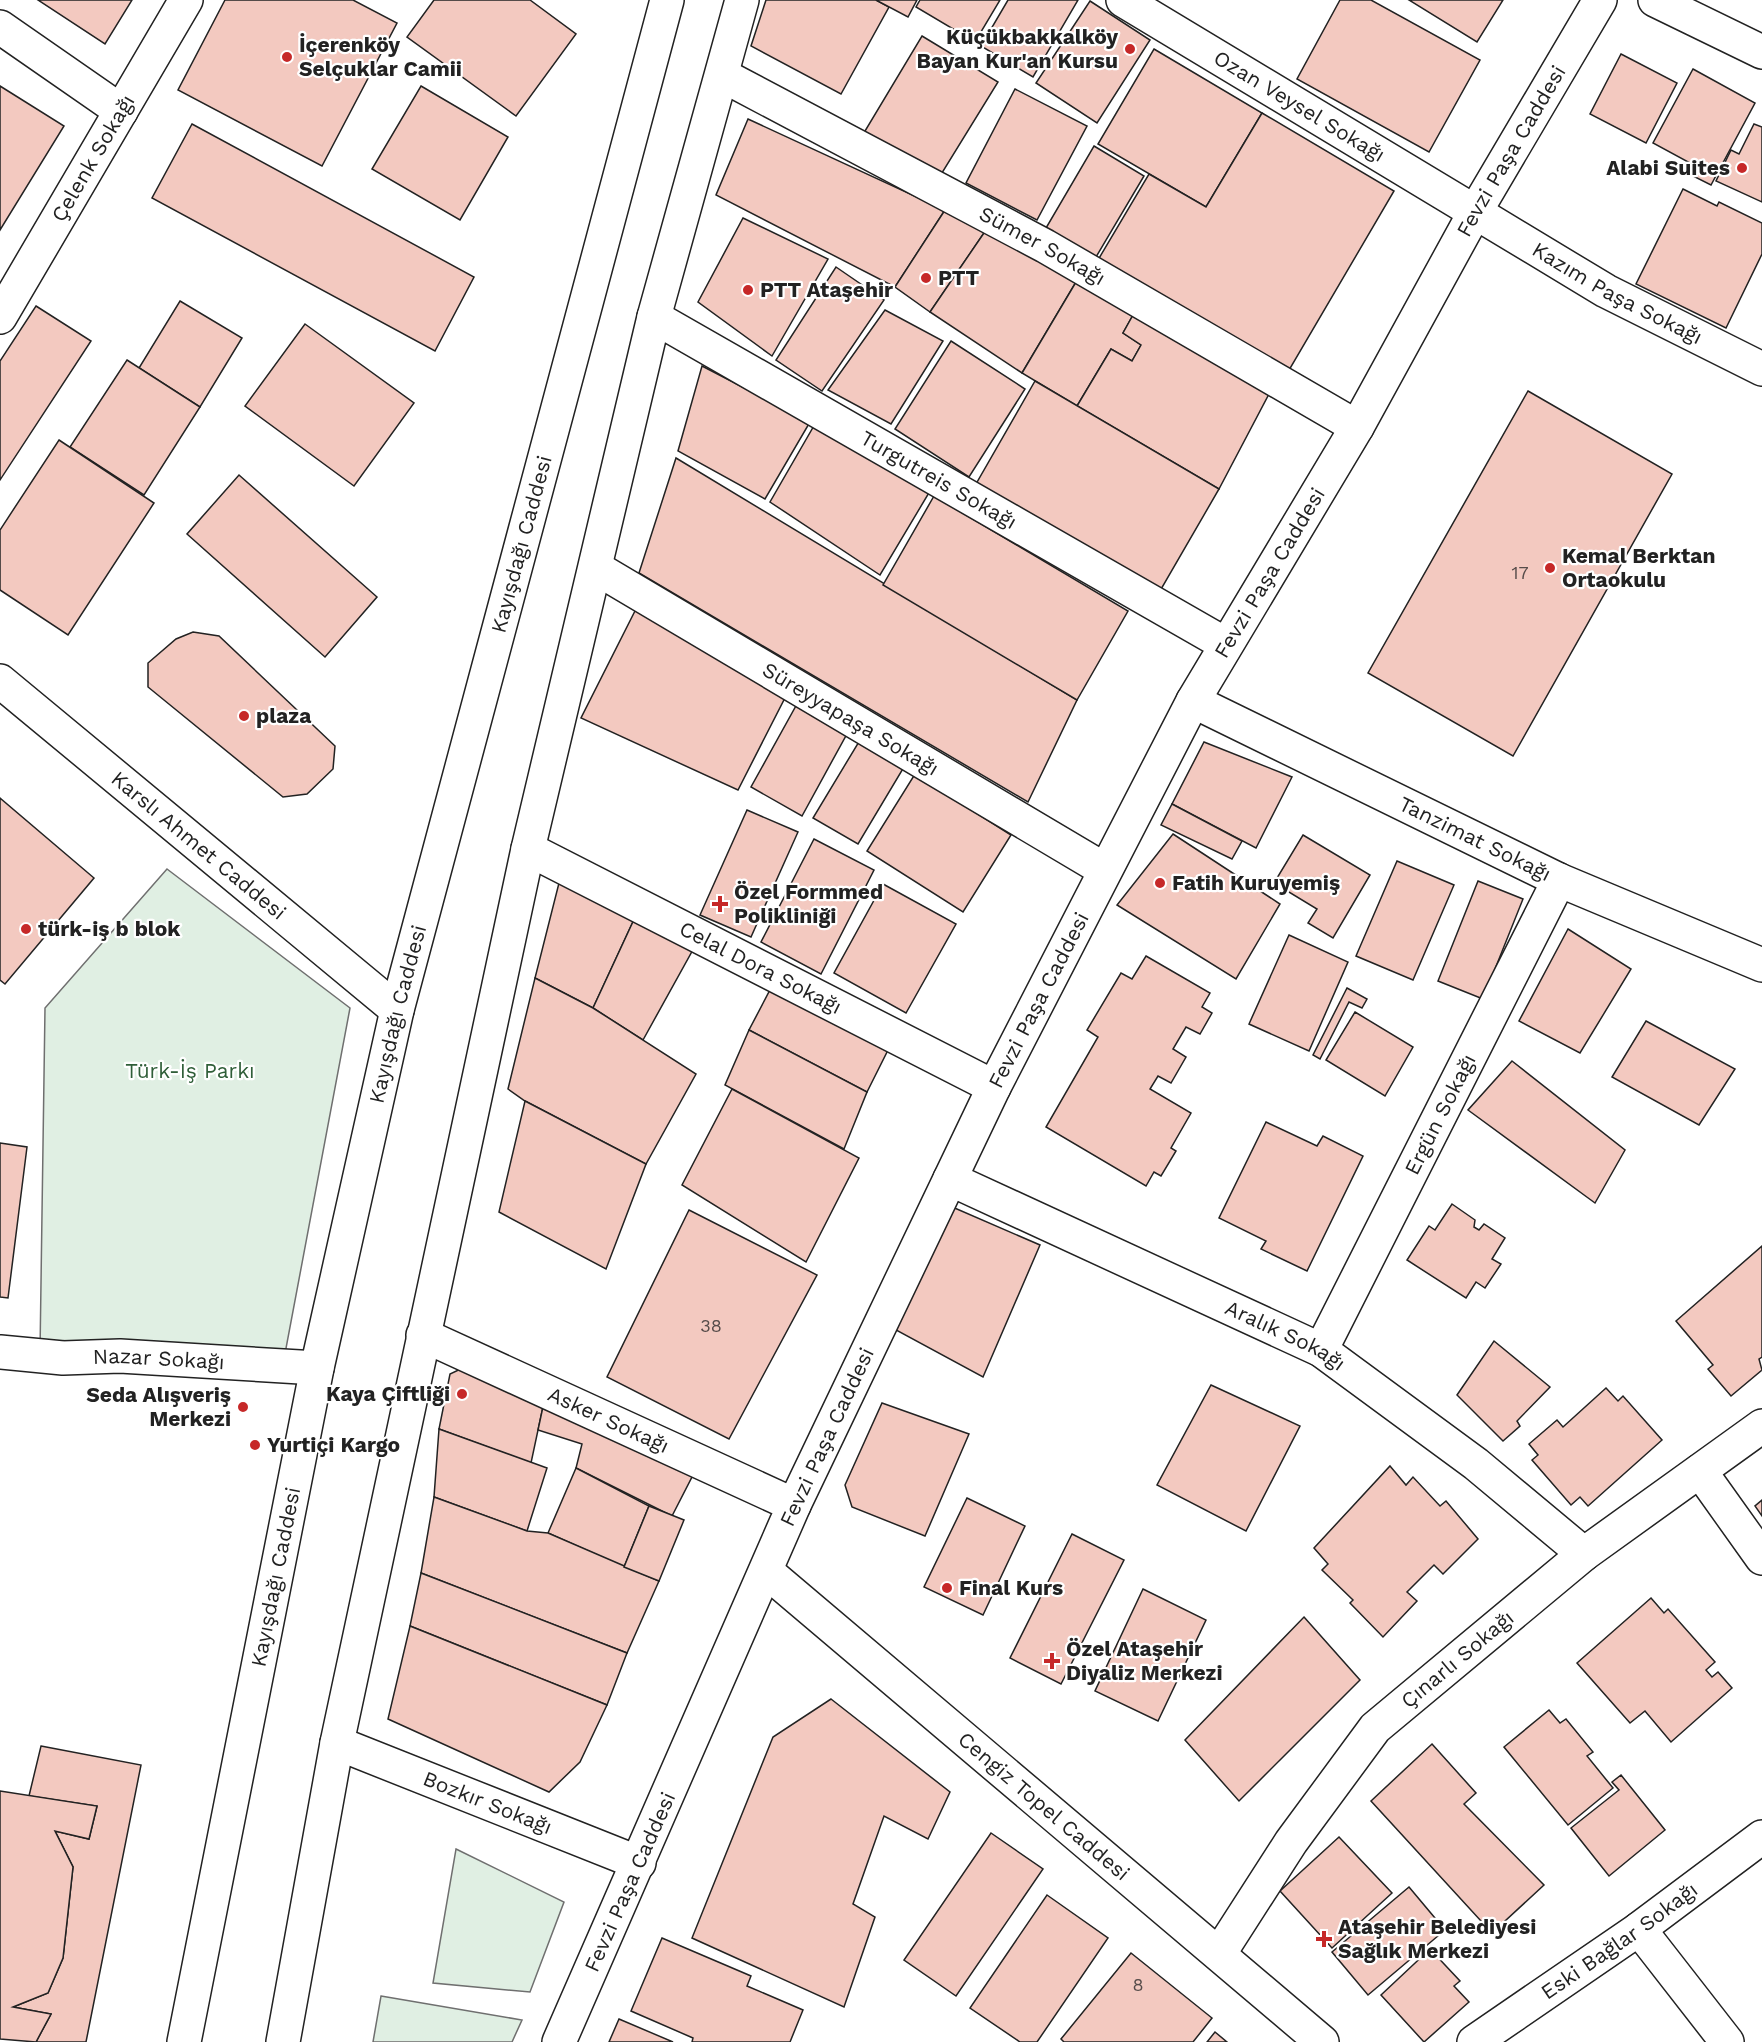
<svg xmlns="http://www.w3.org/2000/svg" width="1762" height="2042" font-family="'Work Sans',sans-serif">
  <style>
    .green { fill: #e0efe3; stroke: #6f6f6f; stroke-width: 1.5 }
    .building { fill: #f3c9c0; stroke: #222; stroke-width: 1.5 }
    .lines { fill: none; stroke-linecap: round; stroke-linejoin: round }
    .pedestrian-casing { stroke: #222; stroke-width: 36 }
    .minor-casing { stroke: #222; stroke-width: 36 }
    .tertiary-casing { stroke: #222; stroke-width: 36 }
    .primary-casing { stroke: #222; stroke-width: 36 }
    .pedestrian { stroke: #fff; stroke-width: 33 }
    .minor { stroke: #fff; stroke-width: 33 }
    .tertiary { stroke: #fff; stroke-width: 33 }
    .primary { stroke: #fff; stroke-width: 33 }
    .poi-dot { fill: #c62828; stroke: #fff; stroke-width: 2 }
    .labels { text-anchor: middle; stroke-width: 4.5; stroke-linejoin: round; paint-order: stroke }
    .number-label { font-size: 18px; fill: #564c4a }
    .poi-label { font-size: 21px; font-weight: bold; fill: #222; stroke: #fff; text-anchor: start }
    .street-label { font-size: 21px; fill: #222; stroke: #fff }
    .park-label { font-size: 21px; fill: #2f5e38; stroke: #fff }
  </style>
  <rect width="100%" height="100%" fill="#fff"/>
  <g class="green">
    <polygon points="167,869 350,1008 284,1359 40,1352 45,1008"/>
    <polygon points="456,1849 564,1902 530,1992 433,1983"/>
    <polygon points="381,1996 522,2020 512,2042 373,2042"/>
  </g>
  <g class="building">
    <polygon points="38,0 132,0 105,44"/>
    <polygon points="225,0 353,0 397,23 322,166 178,90"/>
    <polygon points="434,0 530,0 576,34 516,116 407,37"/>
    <polygon points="766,0 876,0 889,7 841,94 751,46"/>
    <polygon points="876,0 917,0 908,17"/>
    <polygon points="920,0 1000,0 975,42 916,7"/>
    <polygon points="1008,0 1078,0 1033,77 981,46"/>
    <polygon points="1340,0 1371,0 1480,60 1429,152 1297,79"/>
    <polygon points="1409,0 1503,0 1477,42"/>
    <polygon points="1090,1 1150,40 1097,123 1036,83"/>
    <polygon points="922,36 998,82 937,181 862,136"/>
    <polygon points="1154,49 1262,113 1206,207 1098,144"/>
    <polygon points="1621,54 1677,83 1646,143 1590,114"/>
    <polygon points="1693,69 1755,103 1711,185 1687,173 1692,164 1653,143"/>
    <polygon points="0,86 64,126 0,230"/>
    <polygon points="421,86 508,137 460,220 372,169"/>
    <polygon points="1015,89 1087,126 1037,220 966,183"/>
    <polygon points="1262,113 1394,191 1285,377 1095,265 1149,174 1206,207"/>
    <polygon points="748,119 945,210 895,287 716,195"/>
    <polygon points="192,124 474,277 435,351 152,198"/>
    <polygon points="1754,124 1762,127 1762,202 1716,181 1731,150 1739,154"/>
    <polygon points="1094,146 1144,176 1096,257 1046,228"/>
    <polygon points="1683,189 1717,206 1719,202 1762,223 1762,254 1726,328 1636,284"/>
    <polygon points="945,210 986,230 930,312 895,287"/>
    <polygon points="743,218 828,259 772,356 698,302"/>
    <polygon points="986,230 1076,282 1022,373 930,312"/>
    <polygon points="836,267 884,300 822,391 776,360"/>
    <polygon points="1076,282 1133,315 1123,333 1141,345 1132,361 1111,349 1077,406 1022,373"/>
    <polygon points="180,301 242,338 200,407 139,368"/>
    <polygon points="36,306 91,341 0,480 0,361"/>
    <polygon points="885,310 943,341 891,424 828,390"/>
    <polygon points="1133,315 1270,392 1219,489 1077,406 1111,349 1132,361 1141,345 1123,333"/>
    <polygon points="305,324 414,403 354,486 245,406"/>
    <polygon points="951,341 1025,389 969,477 895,429"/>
    <polygon points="127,360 200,407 144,495 70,447"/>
    <polygon points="702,366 810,422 765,499 678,451"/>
    <polygon points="1035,381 1219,489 1160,591 976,484"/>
    <polygon points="1528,391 1672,474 1513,756 1368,673"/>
    <polygon points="815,424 933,486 880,575 770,502"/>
    <polygon points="59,440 154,503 68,635 0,590 0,530"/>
    <polygon points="676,458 1077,700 1028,802 639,573"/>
    <polygon points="239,475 377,597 325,657 187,534"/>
    <polygon points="934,496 1128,611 1077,700 883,585"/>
    <polygon points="637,607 790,688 738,790 581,718"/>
    <polygon points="193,632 219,636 335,746 333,769 307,794 283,797 148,687 148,663 176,639"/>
    <polygon points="797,704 848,732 802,816 751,787"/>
    <polygon points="860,740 904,767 858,844 813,818"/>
    <polygon points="1204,742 1292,777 1256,848 1172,804"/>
    <polygon points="915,774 1011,835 963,912 867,851"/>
    <polygon points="0,798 94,878 5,984 0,980"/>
    <polygon points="1172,804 1242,841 1232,859 1161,825"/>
    <polygon points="747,810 798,832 751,937 700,915"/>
    <polygon points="1173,834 1280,904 1236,979 1117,905"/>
    <polygon points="1303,835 1370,875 1333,938 1308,923 1317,909 1274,883"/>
    <polygon points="814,839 874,870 821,974 761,942"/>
    <polygon points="1397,861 1454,885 1413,980 1356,956"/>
    <polygon points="560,879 637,913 593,1008 535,978"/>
    <polygon points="1478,881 1523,899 1483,999 1438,981"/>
    <polygon points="883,884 956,924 906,1013 834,973"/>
    <polygon points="637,913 695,946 643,1040 593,1008"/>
    <polygon points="1568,929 1631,969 1580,1053 1519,1021"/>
    <polygon points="1289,935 1348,962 1309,1051 1249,1024"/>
    <polygon points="1146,956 1210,993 1202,1007 1212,1013 1200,1034 1186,1027 1173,1049 1186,1057 1171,1083 1158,1076 1150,1089 1191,1113 1171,1148 1176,1151 1161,1176 1154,1172 1146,1186 1046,1127 1098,1037 1087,1030 1121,973 1132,979"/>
    <polygon points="535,978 593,1008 696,1074 646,1164 525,1101 508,1089"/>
    <polygon points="772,986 889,1048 867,1092 749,1030"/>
    <polygon points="1347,988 1367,999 1362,1008 1349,1002 1320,1059 1313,1055"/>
    <polygon points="1355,1012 1413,1047 1385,1096 1326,1060"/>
    <polygon points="1646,1021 1735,1069 1699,1125 1612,1077"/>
    <polygon points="749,1030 867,1092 844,1149 725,1085"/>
    <polygon points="1512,1061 1625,1150 1595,1203 1468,1110"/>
    <polygon points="732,1089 859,1158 806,1262 682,1185"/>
    <polygon points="525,1101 646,1164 606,1269 499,1212"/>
    <polygon points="1266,1122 1317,1146 1323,1136 1363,1156 1307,1271 1261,1249 1266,1241 1219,1218"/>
    <polygon points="0,1143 27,1147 8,1298 0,1297"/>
    <polygon points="1452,1204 1475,1220 1474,1227 1479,1230 1484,1224 1505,1238 1492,1259 1501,1264 1485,1288 1476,1282 1466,1298 1407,1260 1429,1226 1435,1230"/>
    <polygon points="950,1206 1040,1245 983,1377 896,1330"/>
    <polygon points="689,1210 817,1275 729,1439 607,1377"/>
    <polygon points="1762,1246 1762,1357 1759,1359 1762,1370 1731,1396 1708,1369 1713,1365 1676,1321"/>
    <polygon points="1494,1341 1550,1387 1517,1421 1520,1426 1503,1441 1457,1395"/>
    <polygon points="471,1364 544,1402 531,1463 439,1429 450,1374"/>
    <polygon points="1211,1385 1300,1426 1246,1531 1157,1485"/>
    <polygon points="1606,1388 1618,1401 1623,1396 1662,1440 1588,1506 1580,1497 1571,1505 1532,1460 1538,1455 1529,1444 1557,1420 1563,1427"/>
    <polygon points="544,1402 694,1473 672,1516 576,1468 582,1444 538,1430"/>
    <polygon points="882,1403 969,1434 925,1536 852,1507 845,1485"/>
    <polygon points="439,1429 547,1468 527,1531 434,1497"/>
    <polygon points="1390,1466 1406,1485 1413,1477 1440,1506 1446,1501 1478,1539 1443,1574 1434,1565 1407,1592 1417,1601 1383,1637 1350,1603 1353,1600 1322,1570 1328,1564 1314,1548"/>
    <polygon points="576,1468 649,1506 624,1567 548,1533"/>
    <polygon points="434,1497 527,1531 548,1533 659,1581 627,1653 421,1573"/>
    <polygon points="967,1498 1025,1526 983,1615 924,1587"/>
    <polygon points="1762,1500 1762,1516 1755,1506"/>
    <polygon points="649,1506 684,1520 659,1581 624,1567"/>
    <polygon points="1072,1534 1124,1560 1061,1684 1010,1658"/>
    <polygon points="421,1573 627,1653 607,1705 410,1626"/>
    <polygon points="1143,1589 1206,1620 1158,1721 1095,1691"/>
    <polygon points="1651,1598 1664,1613 1668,1609 1715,1662 1706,1670 1712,1677 1718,1672 1732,1688 1671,1742 1645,1711 1630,1723 1577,1663"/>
    <polygon points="1304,1617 1360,1680 1239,1801 1185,1740"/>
    <polygon points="410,1626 607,1705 580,1762 549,1792 388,1719"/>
    <polygon points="831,1699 950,1792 928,1839 884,1816 853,1904 875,1917 844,2007 692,1938 773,1737"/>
    <polygon points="1549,1710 1560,1723 1566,1719 1593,1752 1587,1756 1613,1788 1568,1825 1504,1747"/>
    <polygon points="1432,1744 1476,1793 1464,1804 1544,1885 1492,1933 1371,1801"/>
    <polygon points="41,1746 141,1765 86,2042 36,2042 51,2014 13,2007 48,1993 63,1958 73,1867 55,1831 89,1839 97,1806 29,1796"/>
    <polygon points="1621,1775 1665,1830 1609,1876 1571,1828 1619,1790 1612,1782"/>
    <polygon points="0,1791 97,1806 89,1839 55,1831 73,1867 63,1958 48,1993 13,2007 51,2014 36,2042 0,2039"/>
    <polygon points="991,1833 1043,1869 956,1996 904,1960"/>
    <polygon points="1339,1837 1392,1893 1332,1948 1280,1891"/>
    <polygon points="1409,1887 1445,1930 1368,1995 1332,1952"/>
    <polygon points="1047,1895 1108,1938 1037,2042 1020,2042 970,2008"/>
    <polygon points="662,1938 751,1976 747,1986 803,2010 790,2042 692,2042 693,2038 631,2011"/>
    <polygon points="1430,1949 1460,1981 1454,1986 1469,2002 1424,2042 1381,1995"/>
    <polygon points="1131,1953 1212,2018 1193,2042 1064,2042 1061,2039"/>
    <polygon points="619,2019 673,2042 609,2042"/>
    <polygon points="1215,2032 1227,2042 1207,2042"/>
  </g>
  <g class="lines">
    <defs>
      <g id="pedestrian">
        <path id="s1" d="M1123 0 1475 212"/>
        <path id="s2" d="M722 75 1045 246 1357 427"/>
        <path id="s3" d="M654 317 1225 644"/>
        <path id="s4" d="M596 568 1105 870"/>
        <path id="s5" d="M528 849 994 1087"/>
        <path id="s6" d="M794 1505 994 1087 1193 701 1357 427 1475 212 1600 0"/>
      </g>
      <g id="minor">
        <polyline points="1655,0 1762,52"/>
        <polyline points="0,27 121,111"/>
        <path id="s7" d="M1475 212 1606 291 1762 369"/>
        <path id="s8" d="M0 317 186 0"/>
        <path id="s9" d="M1193 701 1559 880 1762 965"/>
        <path id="s10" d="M950 1179 1321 1350 1476 1464 1584 1554"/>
        <path id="s11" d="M1321 1350 1559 880"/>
        <path id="s12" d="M0 1352 63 1358 120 1356 317 1368"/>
        <polyline points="1700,1471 1762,1558"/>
        <path id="s13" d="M337 1743 639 1863"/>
        <polyline points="1639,1929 1727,2042"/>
        <path id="s14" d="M1219 1954 1291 1842 1375 1728 1584 1554 1762 1426"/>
        <path id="s15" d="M1474 2042 1639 1929 1762 1837"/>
      </g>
      <g id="tertiary">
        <path id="s16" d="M0 681 397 1010"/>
        <path id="s17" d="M423 1335 794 1505 559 2042"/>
        <path id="s18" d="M766 1571 1322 2042"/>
      </g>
      <g id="primary">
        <path id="s19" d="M184 2042 317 1368 397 1010 667 0"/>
        <polyline points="283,2042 337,1743 528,849 654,317 742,0"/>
      </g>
    </defs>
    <use href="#pedestrian" class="pedestrian-casing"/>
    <use href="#minor" class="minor-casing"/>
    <use href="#tertiary" class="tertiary-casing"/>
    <use href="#primary" class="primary-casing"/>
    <use href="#pedestrian" class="pedestrian"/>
    <use href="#minor" class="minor"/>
    <use href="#tertiary" class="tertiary"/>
    <use href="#primary" class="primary"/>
  </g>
  <g class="poi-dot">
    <circle cx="1130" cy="49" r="6"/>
    <circle cx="287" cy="57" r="6"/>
    <circle cx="1742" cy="168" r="6"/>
    <circle cx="926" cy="278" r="6"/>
    <circle cx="748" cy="290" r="6"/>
    <circle cx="1550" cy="568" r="6"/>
    <circle cx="244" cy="716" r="6"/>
    <circle cx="1160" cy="883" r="6"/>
    <path d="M717 895h6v6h6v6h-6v6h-6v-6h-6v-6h6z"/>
    <circle cx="26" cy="929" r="6"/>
    <circle cx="462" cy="1394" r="6"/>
    <circle cx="243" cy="1407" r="6"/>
    <circle cx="255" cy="1445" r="6"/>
    <circle cx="947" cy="1588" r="6"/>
    <path d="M1049 1652h6v6h6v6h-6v6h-6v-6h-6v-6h6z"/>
    <path d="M1321 1930h6v6h6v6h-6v6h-6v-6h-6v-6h6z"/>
  </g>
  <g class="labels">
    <g class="number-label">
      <text x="1520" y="579">17</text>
      <text x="711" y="1332">38</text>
      <text x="1138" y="1991">8</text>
    </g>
    <g class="poi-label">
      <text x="1118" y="44" text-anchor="end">Küçükbakkalköy<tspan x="1118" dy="24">Bayan Kur'an Kursu</tspan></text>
      <text x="299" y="52">İçerenköy<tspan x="299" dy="24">Selçuklar Camii</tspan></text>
      <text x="1730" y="175" text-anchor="end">Alabi Suites</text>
      <text x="938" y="285">PTT</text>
      <text x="760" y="297">PTT Ataşehir</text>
      <text x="1562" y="563">Kemal Berktan<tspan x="1562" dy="24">Ortaokulu</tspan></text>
      <text x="256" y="723">plaza</text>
      <text x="1172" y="890">Fatih Kuruyemiş</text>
      <text x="734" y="899">Özel Formmed<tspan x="734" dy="24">Polikliniği</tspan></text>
      <text x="38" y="936">türk-iş b blok</text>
      <text x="450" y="1401" text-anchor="end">Kaya Çiftliği</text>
      <text x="231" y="1402" text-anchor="end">Seda Alışveriş<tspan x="231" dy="24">Merkezi</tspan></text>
      <text x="267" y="1452">Yurtiçi Kargo</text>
      <text x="959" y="1595">Final Kurs</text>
      <text x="1066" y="1656">Özel Ataşehir<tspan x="1066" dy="24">Diyaliz Merkezi</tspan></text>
      <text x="1338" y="1934">Ataşehir Belediyesi<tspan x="1338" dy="24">Sağlık Merkezi</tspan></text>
    </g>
    <g class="street-label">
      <text dy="7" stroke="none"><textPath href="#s1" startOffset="206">Ozan Veysel Sokağı</textPath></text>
      <text dy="7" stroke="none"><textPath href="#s6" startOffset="1533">Fevzi Paşa Caddesi</textPath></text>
      <text dy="7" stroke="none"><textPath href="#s8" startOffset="184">Çelenk Sokağı</textPath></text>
      <text dy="7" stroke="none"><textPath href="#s2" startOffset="363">Sümer Sokağı</textPath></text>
      <text dy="7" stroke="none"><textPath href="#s7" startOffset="164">Kazım Paşa Sokağı</textPath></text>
      <text dy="7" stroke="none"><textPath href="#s3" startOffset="328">Turgutreis Sokağı</textPath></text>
      <text dy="7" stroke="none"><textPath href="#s19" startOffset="1536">Kayışdağı Caddesi</textPath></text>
      <text dy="7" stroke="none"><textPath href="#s6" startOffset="1047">Fevzi Paşa Caddesi</textPath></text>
      <text dy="7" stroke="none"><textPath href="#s4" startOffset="296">Süreyyapaşa Sokağı</textPath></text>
      <text dy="7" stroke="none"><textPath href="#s9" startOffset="314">Tanzimat Sokağı</textPath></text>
      <text dy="7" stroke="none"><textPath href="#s16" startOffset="258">Karslı Ahmet Caddesi</textPath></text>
      <text dy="7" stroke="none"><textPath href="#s5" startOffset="261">Celal Dora Sokağı</textPath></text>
      <text dy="7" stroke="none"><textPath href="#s6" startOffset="561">Fevzi Paşa Caddesi</textPath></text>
      <text dy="7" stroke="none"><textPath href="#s19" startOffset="1050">Kayışdağı Caddesi</textPath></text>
      <text dy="7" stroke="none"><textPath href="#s11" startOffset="264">Ergün Sokağı</textPath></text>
      <text dy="7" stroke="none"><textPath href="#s10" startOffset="370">Aralık Sokağı</textPath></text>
      <text dy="7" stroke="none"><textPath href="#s12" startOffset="159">Nazar Sokağı</textPath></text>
      <text dy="7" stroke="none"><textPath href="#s17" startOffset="204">Asker Sokağı</textPath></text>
      <text transform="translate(827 1437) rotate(-65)" y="7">Fevzi Paşa Caddesi</text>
      <text dy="7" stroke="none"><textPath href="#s19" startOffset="474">Kayışdağı Caddesi</textPath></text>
      <text dy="7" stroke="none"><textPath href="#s14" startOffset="382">Çınarlı Sokağı</textPath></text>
      <text dy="7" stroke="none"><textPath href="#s13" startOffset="162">Bozkır Sokağı</textPath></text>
      <text dy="7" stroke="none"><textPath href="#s18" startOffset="364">Cengiz Topel Caddesi</textPath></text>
      <text transform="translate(630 1882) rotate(-66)" y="7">Fevzi Paşa Caddesi</text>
      <text dy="7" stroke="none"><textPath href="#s15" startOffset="177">Eski Bağlar Sokağı</textPath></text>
    </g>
    <g class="park-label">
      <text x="190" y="1078">Türk-İş Parkı</text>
    </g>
  </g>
</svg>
